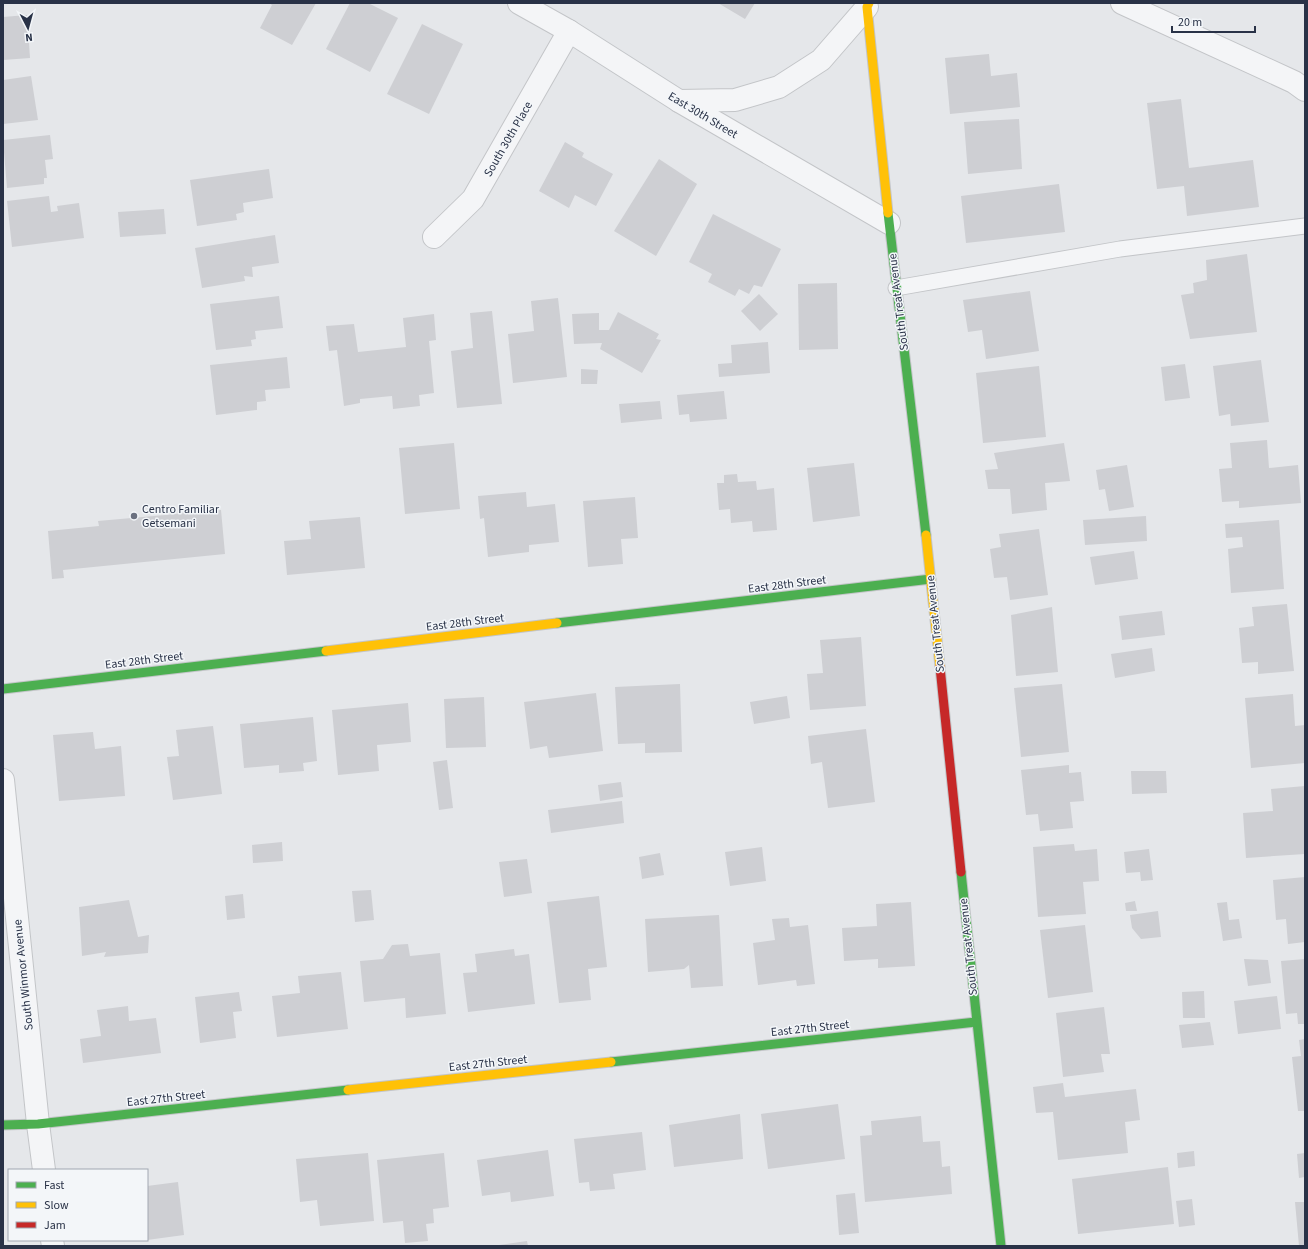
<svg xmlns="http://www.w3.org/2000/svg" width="1308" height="1249" font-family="'Source Sans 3',sans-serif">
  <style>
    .building { fill: #cecfd3 }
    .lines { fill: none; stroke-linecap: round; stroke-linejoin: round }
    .lane-casing { stroke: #c3c5c8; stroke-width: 17 }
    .street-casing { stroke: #c3c5c8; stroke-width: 24 }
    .fast-casing { stroke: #c3c5c8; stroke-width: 11 }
    .slow-casing { stroke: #c3c5c8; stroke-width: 11 }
    .jam-casing { stroke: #c3c5c8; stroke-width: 11 }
    .lane { stroke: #f4f5f7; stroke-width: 15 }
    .street { stroke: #f4f5f7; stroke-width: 22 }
    .fast { stroke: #4caf50; stroke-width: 9 }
    .slow { stroke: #ffc107; stroke-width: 9 }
    .jam { stroke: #c62828; stroke-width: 9 }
    .poi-dot { fill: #6b7180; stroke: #f3f6f9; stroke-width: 1.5 }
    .labels { text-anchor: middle; stroke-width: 3; stroke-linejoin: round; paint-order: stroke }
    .street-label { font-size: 12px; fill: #293247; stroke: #f3f6f9 }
    .poi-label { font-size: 12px; fill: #293247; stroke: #f3f6f9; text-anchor: start }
  </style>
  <rect width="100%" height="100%" fill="#e5e7ea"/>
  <g class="building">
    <polygon points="269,3 316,3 292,45 260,28 272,5"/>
    <polygon points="350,3 368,3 398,18 370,72 326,49"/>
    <polygon points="718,3 755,3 745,19"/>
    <polygon points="27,15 30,58 3,60 3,17"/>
    <polygon points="422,24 463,44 429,114 387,94"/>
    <polygon points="989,54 991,76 1017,73 1020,107 950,114 945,58"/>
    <polygon points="31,76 38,120 3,124 3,80"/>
    <polygon points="1181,99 1189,168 1253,160 1259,207 1187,216 1184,186 1157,189 1147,103"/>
    <polygon points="1019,119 1022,169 968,174 964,122"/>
    <polygon points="50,135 53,159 45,160 47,178 44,178 44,184 7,188 3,140"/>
    <polygon points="565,142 584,153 582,157 613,174 596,206 575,195 569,208 539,191"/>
    <polygon points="659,159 697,184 656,256 614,231"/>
    <polygon points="269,169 273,198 243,203 244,212 236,214 237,220 197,226 190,180"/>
    <polygon points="1059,184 1065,232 966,243 961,196"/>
    <polygon points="49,196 51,212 58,211 57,206 79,203 84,238 12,247 7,201"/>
    <polygon points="164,209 166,234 120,237 118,212"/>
    <polygon points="713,214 781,249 762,287 754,285 749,294 739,289 735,296 708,282 712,274 689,262"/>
    <polygon points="275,235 279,263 252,267 253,277 244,276 245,281 202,288 195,248"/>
    <polygon points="1247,254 1257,332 1190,339 1181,295 1194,293 1193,283 1207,280 1206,260"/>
    <polygon points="837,283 838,349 799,350 798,284"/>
    <polygon points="1030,291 1039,351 986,359 982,330 968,332 963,300"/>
    <polygon points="759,294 778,314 760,331 741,311"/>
    <polygon points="279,296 283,328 255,331 256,339 251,340 252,346 216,350 210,304"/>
    <polygon points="558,298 567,377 513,383 508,334 534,331 531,301"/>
    <polygon points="492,311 502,404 457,408 451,351 473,348 470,313"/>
    <polygon points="618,312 659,334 656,339 661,340 642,373 600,349 602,343 574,344 572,314 599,313 599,330 609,330"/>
    <polygon points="434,314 436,340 429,341 434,393 419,395 420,406 393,409 392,396 360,399 360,403 344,406 337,350 329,351 326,326 354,324 358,352 406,347 403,318"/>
    <polygon points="768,342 770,373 719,377 718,364 732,363 731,345"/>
    <polygon points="287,357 290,388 265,390 266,401 257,402 257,410 216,415 210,365"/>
    <polygon points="1261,360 1269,422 1231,426 1230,414 1219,416 1213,366"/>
    <polygon points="1185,364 1190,398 1165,401 1161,367"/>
    <polygon points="1039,366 1046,437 983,443 976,373"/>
    <polygon points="581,369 598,370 597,384 581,384"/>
    <polygon points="724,391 727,419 690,422 689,414 679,415 677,395"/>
    <polygon points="660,401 662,419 621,423 619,404"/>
    <polygon points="1267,440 1269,468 1298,465 1301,503 1239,508 1239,501 1222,502 1219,469 1232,468 1230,443"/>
    <polygon points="454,443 460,509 405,514 399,448"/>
    <polygon points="1064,443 1070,481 1045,483 1047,510 1012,514 1010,489 988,489 985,470 998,469 994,453"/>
    <polygon points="854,463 860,516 813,522 807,468"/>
    <polygon points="1127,465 1134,507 1109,511 1105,489 1099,490 1096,470"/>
    <polygon points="737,474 738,482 756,481 757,490 774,488 777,530 753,532 752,521 731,523 730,509 719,510 717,483 724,483 724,475"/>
    <polygon points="526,492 527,507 555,504 559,542 529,545 529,552 488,557 484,518 480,519 478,496"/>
    <polygon points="635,497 638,538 621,539 623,564 588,567 583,501"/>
    <polygon points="221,510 225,554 63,570 64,578 52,579 48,531 99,526 98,521"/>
    <polygon points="1146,516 1147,541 1085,545 1083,520"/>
    <polygon points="360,517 365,568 287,575 284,541 311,539 309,521"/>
    <polygon points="1279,520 1284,589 1231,593 1228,549 1243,547 1242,537 1226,538 1225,524"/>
    <polygon points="1039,529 1048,595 1010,600 1007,577 994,578 990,549 1001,547 999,534"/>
    <polygon points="1134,551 1138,579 1095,585 1090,557"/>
    <polygon points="1287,604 1294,671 1258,674 1258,662 1242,663 1239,628 1254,626 1252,607"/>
    <polygon points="1052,607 1058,672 1016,676 1011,615"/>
    <polygon points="1162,611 1165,635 1122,640 1119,616"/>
    <polygon points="861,637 866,706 810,710 807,674 823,673 820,640"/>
    <polygon points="1152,648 1155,671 1115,678 1111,654"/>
    <polygon points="680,684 682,752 645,753 645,743 618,744 615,687"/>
    <polygon points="1062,684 1069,752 1021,757 1014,688"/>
    <polygon points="596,693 603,751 549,758 547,746 530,749 524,702"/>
    <polygon points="1293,694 1295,726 1305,725 1305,763 1251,768 1245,698"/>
    <polygon points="787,696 790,718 754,724 750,702"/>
    <polygon points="484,697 486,747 446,748 444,699"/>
    <polygon points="408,703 411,742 377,745 379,771 338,775 332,710"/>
    <polygon points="313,717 317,761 303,763 304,771 279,773 279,765 244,768 240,724"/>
    <polygon points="213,726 222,794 173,800 167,757 179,756 176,730"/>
    <polygon points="866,729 875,802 828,808 822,762 811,764 808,736"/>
    <polygon points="93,732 95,749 121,746 125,796 59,801 53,735"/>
    <polygon points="447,760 453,808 439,810 433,762"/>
    <polygon points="1069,765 1069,773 1081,772 1084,801 1070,802 1073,828 1040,831 1038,814 1026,815 1021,770"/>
    <polygon points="1131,771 1166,771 1167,793 1132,794"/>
    <polygon points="621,782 623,797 600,801 598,785"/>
    <polygon points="1305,786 1305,854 1246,858 1243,813 1273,811 1271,789"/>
    <polygon points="622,801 624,823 551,833 548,810"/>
    <polygon points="282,842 283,861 253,863 252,845"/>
    <polygon points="1074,844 1075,851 1097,849 1099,881 1083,882 1086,914 1038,917 1033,847"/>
    <polygon points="762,847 766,881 730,886 725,852"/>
    <polygon points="1149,849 1153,880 1141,881 1140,872 1126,873 1124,852"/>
    <polygon points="660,853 664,875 642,879 639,857"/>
    <polygon points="527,859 532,893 504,897 499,862"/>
    <polygon points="1305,877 1305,942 1288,944 1286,919 1276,920 1273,880"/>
    <polygon points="371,890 374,920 355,922 352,891"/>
    <polygon points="243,894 245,918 227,920 225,896"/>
    <polygon points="599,896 607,967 588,969 591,1000 559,1003 547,902"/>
    <polygon points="129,900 138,937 149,935 148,953 104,957 106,952 82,956 79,907"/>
    <polygon points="1135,901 1137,911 1126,911 1125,903"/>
    <polygon points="911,902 915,966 878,968 878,959 844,961 842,928 877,926 876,904"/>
    <polygon points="1227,902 1229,920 1239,919 1242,938 1223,941 1217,903"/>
    <polygon points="1158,911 1161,937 1141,939 1132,928 1130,915"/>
    <polygon points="719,915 723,986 691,988 689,965 684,969 648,972 645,919"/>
    <polygon points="789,918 790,927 808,925 815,984 797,986 796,980 758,985 753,943 775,940 772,919"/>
    <polygon points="1085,925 1093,992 1048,998 1040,930"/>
    <polygon points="408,944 410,956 440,953 446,1014 406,1018 405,998 364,1002 360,961 383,959 392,945"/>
    <polygon points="514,949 515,956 529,954 535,1004 468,1012 463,973 477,972 475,954"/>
    <polygon points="1244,959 1268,960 1271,983 1248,986"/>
    <polygon points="1305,959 1305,1024 1298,1024 1297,1013 1286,1014 1281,961"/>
    <polygon points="341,972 348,1029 277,1037 272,996 300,993 298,976"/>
    <polygon points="1204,991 1205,1018 1183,1018 1182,992"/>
    <polygon points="239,992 242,1011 233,1012 236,1038 200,1043 195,997"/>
    <polygon points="1277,996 1281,1029 1238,1034 1234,1001"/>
    <polygon points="128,1006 129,1021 156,1018 161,1053 83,1063 80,1039 101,1036 97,1010"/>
    <polygon points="1104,1007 1110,1054 1101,1054 1104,1072 1063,1077 1056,1013"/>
    <polygon points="1210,1022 1214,1045 1182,1048 1179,1025"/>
    <polygon points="1305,1039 1305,1111 1298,1111 1292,1057 1301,1056 1299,1040"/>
    <polygon points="1063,1083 1065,1097 1136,1089 1140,1120 1125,1122 1128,1153 1058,1160 1053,1112 1036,1113 1033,1087"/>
    <polygon points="838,1104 845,1159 768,1169 761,1114"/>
    <polygon points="740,1114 743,1159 674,1167 669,1125"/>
    <polygon points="921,1116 923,1142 940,1141 942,1167 950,1166 952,1194 865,1202 860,1136 872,1135 871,1121"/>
    <polygon points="642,1132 646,1170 613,1174 615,1189 590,1191 589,1182 579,1183 574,1139"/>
    <polygon points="548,1150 554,1196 511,1202 510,1192 482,1196 477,1160"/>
    <polygon points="1194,1151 1195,1166 1178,1168 1177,1153"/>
    <polygon points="368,1153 374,1221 320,1226 317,1200 300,1202 296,1159"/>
    <polygon points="444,1153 449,1207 433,1209 434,1223 426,1224 428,1241 405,1243 403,1221 383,1223 377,1160"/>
    <polygon points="1305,1153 1305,1177 1299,1178 1297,1154"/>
    <polygon points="1168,1167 1174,1224 1078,1234 1072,1179"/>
    <polygon points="178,1182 184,1235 147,1240 147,1186"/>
    <polygon points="855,1193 859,1233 839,1235 836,1195"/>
    <polygon points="1192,1199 1195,1225 1179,1227 1176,1201"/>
    <polygon points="1295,1202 1305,1202 1305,1246 1299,1246"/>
    <polygon points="527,1241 528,1246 499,1246 499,1245"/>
  </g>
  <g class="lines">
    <defs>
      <polyline id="lane" points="896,288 1120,249 1305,226"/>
      <g id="street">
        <polyline points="519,3 569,31 679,101 889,223"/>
        <polyline points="1122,3 1294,82 1305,90"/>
        <polyline points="679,101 735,100 779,87 821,60 867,7"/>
        <polyline points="434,237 473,199 569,31"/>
        <polyline points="3,780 38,1124 44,1170"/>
        <polyline points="52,1240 53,1246"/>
      </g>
      <g id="fast">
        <polyline points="888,213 926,535"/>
        <polyline points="557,623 931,579"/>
        <polyline points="3,689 326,651"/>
        <polyline points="961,872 1001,1246"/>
        <polyline points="611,1062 976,1022"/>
        <polyline points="3,1125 38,1124 348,1090"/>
      </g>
      <g id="slow">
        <polyline points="869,3 867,7 888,213"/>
        <polyline points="926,535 940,667"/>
        <polyline points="326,651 557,623"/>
        <polyline points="348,1090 611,1062"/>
      </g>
      <polyline id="jam" points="940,667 961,872"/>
    </defs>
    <use href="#lane" class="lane-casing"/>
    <use href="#street" class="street-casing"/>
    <use href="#fast" class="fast-casing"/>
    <use href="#slow" class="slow-casing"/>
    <use href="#jam" class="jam-casing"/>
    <use href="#lane" class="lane"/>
    <use href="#street" class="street"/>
    <use href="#fast" class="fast"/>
    <use href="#slow" class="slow"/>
    <use href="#jam" class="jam"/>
  </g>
  <circle class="poi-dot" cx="134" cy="516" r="4"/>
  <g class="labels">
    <g class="street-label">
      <text transform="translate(703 115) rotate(31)" y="4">East 30th Street</text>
      <text transform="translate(508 139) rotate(-60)" y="4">South 30th Place</text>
      <text transform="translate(898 302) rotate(-97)" y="4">South Treat Avenue</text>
      <text transform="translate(787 584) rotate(-7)" y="4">East 28th Street</text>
      <text transform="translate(465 622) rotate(-7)" y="4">East 28th Street</text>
      <text transform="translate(935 624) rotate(-96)" y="4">South Treat Avenue</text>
      <text transform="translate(144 660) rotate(-7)" y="4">East 28th Street</text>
      <text transform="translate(968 947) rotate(-96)" y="4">South Treat Avenue</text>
      <text transform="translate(23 975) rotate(-96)" y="4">South Winmor Avenue</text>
      <text transform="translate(810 1028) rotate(-6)" y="4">East 27th Street</text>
      <text transform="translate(488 1063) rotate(-6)" y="4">East 27th Street</text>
      <text transform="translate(166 1098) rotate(-6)" y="4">East 27th Street</text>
    </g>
    <g class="poi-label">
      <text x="142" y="513">Centro Familiar<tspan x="142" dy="14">Getsemani</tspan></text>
    </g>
  </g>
  <rect width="1308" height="1249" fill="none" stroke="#293247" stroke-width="8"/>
  <rect x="8" y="1169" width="140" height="72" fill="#f3f6f9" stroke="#a2a8b2"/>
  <rect x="16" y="1182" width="20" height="6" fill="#4caf50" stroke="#a2a8b2"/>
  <text x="44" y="1189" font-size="12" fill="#293247">Fast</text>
  <rect x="16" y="1202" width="20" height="6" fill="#ffc107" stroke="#a2a8b2"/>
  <text x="44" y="1209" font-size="12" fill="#293247">Slow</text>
  <rect x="16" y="1222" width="20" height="6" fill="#c62828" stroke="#a2a8b2"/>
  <text x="44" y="1229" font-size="12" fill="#293247">Jam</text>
  <g transform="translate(28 28) rotate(174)" stroke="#f3f6f9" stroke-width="3" paint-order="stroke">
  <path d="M0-3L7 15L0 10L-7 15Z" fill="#293247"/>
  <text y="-6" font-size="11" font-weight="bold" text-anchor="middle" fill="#293247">N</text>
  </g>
  <path d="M1172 26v6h83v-6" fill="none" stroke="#293247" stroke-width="2"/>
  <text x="1178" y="26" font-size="12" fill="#293247" stroke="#f3f6f9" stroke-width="3" paint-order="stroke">20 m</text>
</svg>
